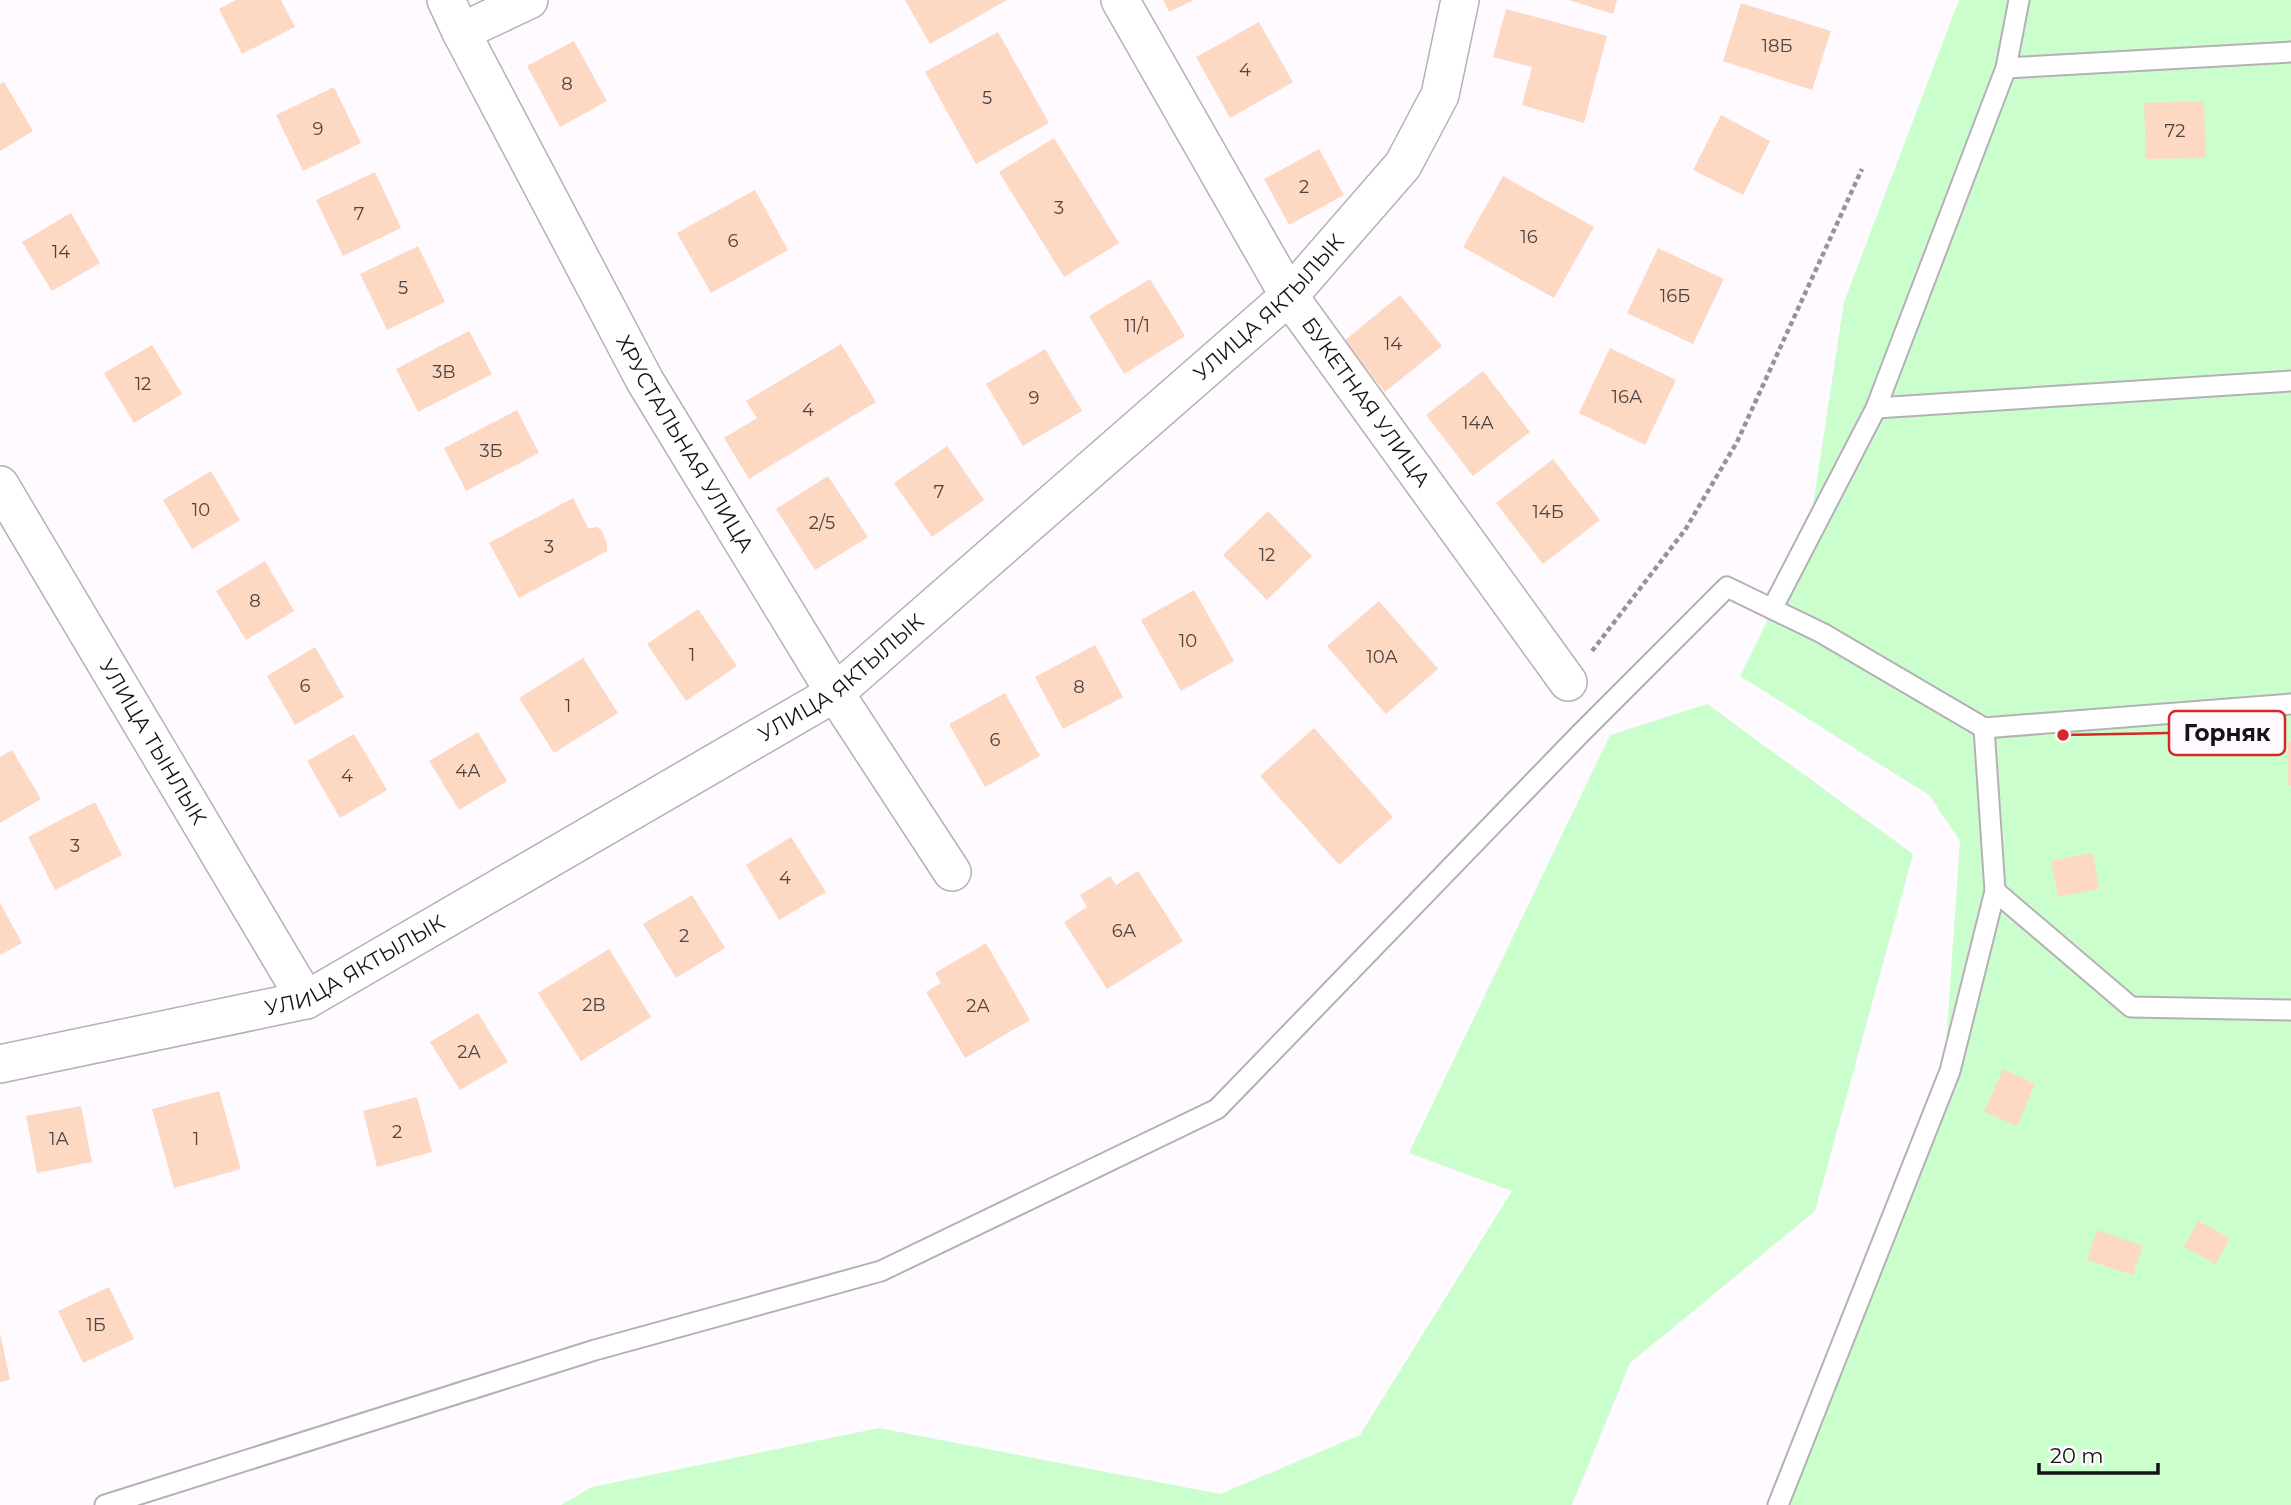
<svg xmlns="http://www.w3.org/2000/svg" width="2291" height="1505" font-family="Montserrat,sans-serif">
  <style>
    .green { fill: #cbfecd }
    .building { fill: #fdd9c4 }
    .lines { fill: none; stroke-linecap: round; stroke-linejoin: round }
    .lane-casing { stroke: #b5b0b6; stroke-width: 23 }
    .street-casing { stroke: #b5b0b6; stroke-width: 40 }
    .path { stroke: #969397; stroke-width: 4.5; stroke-dasharray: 5 3.5; stroke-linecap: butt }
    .lane { stroke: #fff; stroke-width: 19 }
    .street { stroke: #fff; stroke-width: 37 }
    .labels { text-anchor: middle; stroke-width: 5; stroke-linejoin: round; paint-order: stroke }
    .number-label { font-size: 18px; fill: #4e4441 }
    .street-label { font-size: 21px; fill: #141315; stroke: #fefaff }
    .leader { fill: none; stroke: #d62828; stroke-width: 2.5 }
    .callout-dot { fill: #d62828; stroke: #fefaff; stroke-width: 2.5 }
    .callout { fill: #fefaff; stroke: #d62828; stroke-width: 2.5 }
    .callout-label { font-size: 23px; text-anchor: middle; font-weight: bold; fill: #141315 }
  </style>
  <rect width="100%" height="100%" fill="#fefaff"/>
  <g class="green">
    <polygon points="1959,0 2291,0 2291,1505 1782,1505 1845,1368 1941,1117 1960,841 1929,795 1740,676 1808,538 1844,302"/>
    <polygon points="1707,704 1913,854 1815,1211 1630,1363 1572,1505 561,1505 592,1487 879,1428 1220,1494 1360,1435 1512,1191 1409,1153 1610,735"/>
  </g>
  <g class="building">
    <polygon points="236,0 281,0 295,27 242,54 219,9"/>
    <polygon points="905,0 1007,0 930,44"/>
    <polygon points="1163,0 1194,0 1169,12"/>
    <polygon points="1569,0 1617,0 1613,14"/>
    <polygon points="1741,3 1831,31 1812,90 1723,61"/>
    <polygon points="1506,9 1607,36 1584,123 1522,105 1532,67 1493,57"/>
    <polygon points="1259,22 1293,82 1230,118 1196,57"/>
    <polygon points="998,32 1049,123 976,164 925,72"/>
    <polygon points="574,41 607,101 560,127 527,66"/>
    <polygon points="4,82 33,131 0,151 0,84"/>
    <polygon points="334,87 361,143 303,171 276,115"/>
    <polygon points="2204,101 2206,158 2146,159 2144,103"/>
    <polygon points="1721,115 1770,141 1743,195 1693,170"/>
    <polygon points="1054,138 1119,243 1064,277 999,172"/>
    <polygon points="1319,149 1344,195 1289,225 1264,179"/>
    <polygon points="375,172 401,228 343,256 316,200"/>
    <polygon points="1503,176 1594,227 1554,298 1463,247"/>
    <polygon points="755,190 788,250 711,293 677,233"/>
    <polygon points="71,213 100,263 52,291 22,242"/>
    <polygon points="418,246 445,302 387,330 360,274"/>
    <polygon points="1658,248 1724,279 1693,344 1627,313"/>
    <polygon points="1150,279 1185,336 1124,374 1089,316"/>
    <polygon points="1400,295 1442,346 1385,392 1344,341"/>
    <polygon points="469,331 492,374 418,412 396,369"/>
    <polygon points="841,344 876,402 749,479 724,438 757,418 746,401"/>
    <polygon points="152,345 182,394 134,423 104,373"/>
    <polygon points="1610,348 1676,380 1645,445 1579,413"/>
    <polygon points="1045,349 1082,411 1023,446 986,384"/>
    <polygon points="1483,371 1530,432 1473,476 1426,415"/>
    <polygon points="517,410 539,453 466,491 444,448"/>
    <polygon points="947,446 984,500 932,537 894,483"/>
    <polygon points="1553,459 1600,520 1543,564 1496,503"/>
    <polygon points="211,471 240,520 192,549 163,500"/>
    <polygon points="828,476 868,537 815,570 776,509"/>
    <polygon points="573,498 588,528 597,527 602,531 607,544 607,551 519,598 489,543"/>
    <polygon points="1268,511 1312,556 1267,600 1223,555"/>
    <polygon points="265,561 294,611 246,640 216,591"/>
    <polygon points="1194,590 1234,661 1181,691 1141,620"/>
    <polygon points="1379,601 1438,669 1386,714 1327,646"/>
    <polygon points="698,609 737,666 686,701 647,644"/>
    <polygon points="1095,645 1123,697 1063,729 1035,677"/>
    <polygon points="315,647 344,697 295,725 267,676"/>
    <polygon points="583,658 618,713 554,753 519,698"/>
    <polygon points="1005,693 1040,756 985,787 949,724"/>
    <polygon points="1314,728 1393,817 1339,865 1260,776"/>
    <polygon points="478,732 507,781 459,810 429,761"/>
    <polygon points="354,734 387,790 340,818 307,761"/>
    <rect x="2288" y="742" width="3" height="43"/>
    <polygon points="12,750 41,799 0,823 0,757"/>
    <polygon points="95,802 122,855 55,890 28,837"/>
    <polygon points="791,837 826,892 779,920 746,865"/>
    <polygon points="2093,853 2099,889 2058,897 2051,861"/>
    <polygon points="1138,871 1183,941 1107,989 1064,922 1087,907 1080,895 1110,876 1116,885"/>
    <polygon points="692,895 725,948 676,978 643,924"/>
    <polygon points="0,903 22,943 0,955"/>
    <polygon points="986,943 1030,1020 965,1058 926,992 941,983 935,973"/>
    <polygon points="609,949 651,1017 581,1061 538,993"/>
    <polygon points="478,1013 508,1062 460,1090 430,1042"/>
    <polygon points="2003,1069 2035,1084 2017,1126 1984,1112"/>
    <polygon points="219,1091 241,1169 174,1188 152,1109"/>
    <polygon points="417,1097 432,1152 377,1167 363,1111"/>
    <polygon points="81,1106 92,1162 37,1173 26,1116"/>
    <polygon points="2198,1221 2230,1238 2216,1264 2184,1247"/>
    <polygon points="2097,1230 2143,1246 2133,1275 2087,1260"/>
    <polygon points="109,1287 134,1339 83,1363 58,1311"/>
    <polygon points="0,1333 10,1380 0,1382"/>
  </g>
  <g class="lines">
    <defs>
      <g id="lane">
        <polyline points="2006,68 2291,52"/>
        <polyline points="1876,408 2291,381"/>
        <polyline points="1772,609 1876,408 2006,68 2019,0"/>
        <polyline points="1984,728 2291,704"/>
        <polyline points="1995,891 2131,1007 2291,1010"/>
        <polyline points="105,1505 595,1350 881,1271 1217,1109 1581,733 1727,587 1822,633 1984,728 1995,891 1950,1071 1778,1505"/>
      </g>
      <g id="street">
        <path id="s1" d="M446 0 461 32 645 381 835 693 952 872"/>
        <path id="s2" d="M1120 0 1289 296 1568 682"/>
        <polyline points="461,32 529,0"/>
        <path id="s3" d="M0 485 306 1000"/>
        <path id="s4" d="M0 1064 306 1000 835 693 1289 296 1403 165 1440 95 1460 0"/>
      </g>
    </defs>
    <use href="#lane" class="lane-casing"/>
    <use href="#street" class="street-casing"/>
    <polyline class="path" points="1592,651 1685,530 1737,442 1862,169"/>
    <use href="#lane" class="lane"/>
    <use href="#street" class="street"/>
  </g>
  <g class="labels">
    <g class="number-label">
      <text x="1777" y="52">18Б</text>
      <text x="1245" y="76">4</text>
      <text x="567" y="90">8</text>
      <text x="987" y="104">5</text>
      <text x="318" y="135">9</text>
      <text x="2175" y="137">72</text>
      <text x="1304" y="193">2</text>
      <text x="1059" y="214">3</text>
      <text x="359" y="220">7</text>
      <text x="1529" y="243">16</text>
      <text x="733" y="247">6</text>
      <text x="61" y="258">14</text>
      <text x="403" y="294">5</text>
      <text x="1675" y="302">16Б</text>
      <text x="1137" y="332">11/1</text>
      <text x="1393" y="350">14</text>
      <text x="444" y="378">3В</text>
      <text x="143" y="390">12</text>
      <text x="1627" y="403">16А</text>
      <text x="1034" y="404">9</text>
      <text x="808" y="416">4</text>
      <text x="1478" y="429">14А</text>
      <text x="491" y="457">3Б</text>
      <text x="939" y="498">7</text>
      <text x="201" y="516">10</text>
      <text x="1548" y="518">14Б</text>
      <text x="822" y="529">2/5</text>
      <text x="549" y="553">3</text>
      <text x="1267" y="561">12</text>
      <text x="255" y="607">8</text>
      <text x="1188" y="647">10</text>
      <text x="692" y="661">1</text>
      <text x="1382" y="663">10А</text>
      <text x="305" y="692">6</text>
      <text x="1079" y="693">8</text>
      <text x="568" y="712">1</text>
      <text x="995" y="746">6</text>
      <text x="468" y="777">4А</text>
      <text x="347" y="782">4</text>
      <text x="75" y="852">3</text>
      <text x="785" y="884">4</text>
      <text x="1124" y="937">6А</text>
      <text x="684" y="942">2</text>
      <text x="594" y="1011">2В</text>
      <text x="978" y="1012">2А</text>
      <text x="469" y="1058">2А</text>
      <text x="397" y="1138">2</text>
      <text x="59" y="1145">1А</text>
      <text x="196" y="1145">1</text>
      <text x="96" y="1331">1Б</text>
    </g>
    <g class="street-label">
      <text dy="7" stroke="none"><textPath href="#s4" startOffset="1505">УЛИЦА ЯКТЫЛЫК</textPath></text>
      <text dy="7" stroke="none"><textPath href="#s2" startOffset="472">БУКЕТНАЯ УЛИЦА</textPath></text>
      <text dy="7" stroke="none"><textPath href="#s1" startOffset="504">ХРУСТАЛЬНАЯ УЛИЦА</textPath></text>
      <text dy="7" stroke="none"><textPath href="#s4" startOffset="938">УЛИЦА ЯКТЫЛЫК</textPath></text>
      <text dy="7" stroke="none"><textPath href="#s3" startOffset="299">УЛИЦА ТЫНЛЫК</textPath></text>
      <text dy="7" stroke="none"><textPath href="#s4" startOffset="371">УЛИЦА ЯКТЫЛЫК</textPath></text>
    </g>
  </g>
  <path class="leader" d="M2063 735L2169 733"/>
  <circle class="callout-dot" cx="2063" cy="735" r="7"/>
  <rect class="callout" x="2169" y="711" width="116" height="44" rx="7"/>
  <g class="callout-label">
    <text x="2227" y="741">Горняк</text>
  </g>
  <path d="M2039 1463v10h119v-10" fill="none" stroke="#141315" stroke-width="3.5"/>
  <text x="2050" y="1463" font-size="21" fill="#141315" stroke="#fefaff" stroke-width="5" paint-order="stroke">20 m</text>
</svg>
